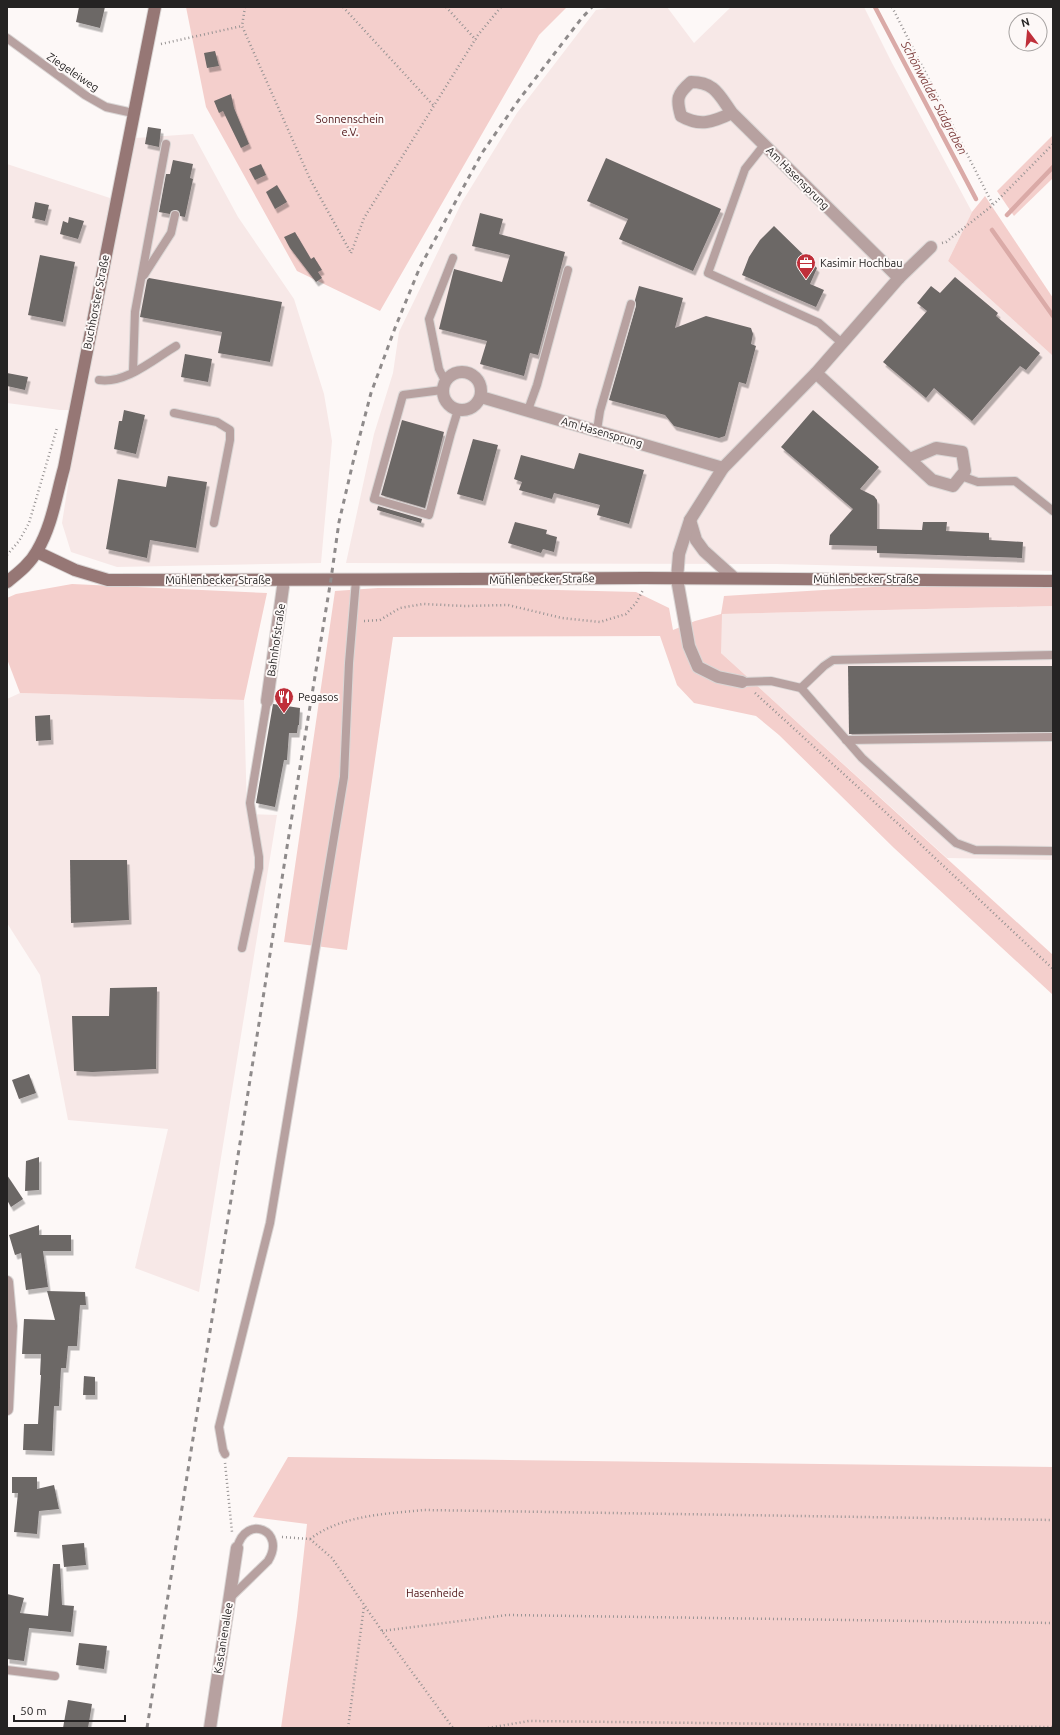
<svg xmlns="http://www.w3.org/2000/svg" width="1060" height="1735" font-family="Ubuntu,sans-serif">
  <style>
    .built { fill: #f7e8e7 }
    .green { fill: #f4cfcc }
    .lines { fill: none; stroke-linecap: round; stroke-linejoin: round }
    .stream { stroke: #daaaa7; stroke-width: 4.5 }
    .building { fill: #6c6766; filter: url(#shadow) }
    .lane-casing { stroke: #dad6d5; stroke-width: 10 }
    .street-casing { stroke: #dad6d5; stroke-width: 14 }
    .secondary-casing { stroke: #dad6d5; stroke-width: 14 }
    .path { stroke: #979393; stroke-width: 2.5; stroke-dasharray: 1 3; stroke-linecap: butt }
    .lane { stroke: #b7a1a0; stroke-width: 8 }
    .street { stroke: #b7a1a0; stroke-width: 12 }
    .secondary { stroke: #967775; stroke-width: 12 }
    .rail { stroke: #8f8b8b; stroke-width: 3; stroke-dasharray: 5 5; stroke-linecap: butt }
    .labels { text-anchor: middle; stroke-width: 4; stroke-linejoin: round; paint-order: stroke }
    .street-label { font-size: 11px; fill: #252323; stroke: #fdf8f7 }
    .park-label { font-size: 11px; fill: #4e1416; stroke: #fdf8f7 }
    .poi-label { font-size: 11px; fill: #252323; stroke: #fdf8f7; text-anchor: start }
    .water-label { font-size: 12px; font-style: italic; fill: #7f403f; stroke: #fdf8f7 }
  </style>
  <defs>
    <filter id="shadow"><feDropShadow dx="2.5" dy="4.5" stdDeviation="0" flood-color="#0004"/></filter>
  </defs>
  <rect width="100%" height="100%" fill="#fdf8f7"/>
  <g class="built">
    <polygon points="613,7 667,7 694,43 731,7 864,7 892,63 972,212 948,261 1053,356 1053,571 776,564 346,563 374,434 393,373 399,332 462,202 517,113 596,10"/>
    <polygon points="193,134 238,217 294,299 324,394 332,441 321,563 117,567 71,552 62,523 80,410 60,410 7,403 7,164 122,202 136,138"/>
    <polygon points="1053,606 1053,860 947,858 721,653 721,614"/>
    <polygon points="20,693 244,700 247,814 277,815 199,1292 135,1268 168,1129 68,1120 40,975 7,923 7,699"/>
  </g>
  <g class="green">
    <polygon points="186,7 567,7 539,35 380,311 297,271 206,107"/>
    <polygon points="1053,135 1053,178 1014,216 997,191"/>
    <polygon points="985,196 1053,298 1053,356 948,261 972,212"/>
    <polygon points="72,584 267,593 244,700 20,693 7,659 7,598 16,594"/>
    <polygon points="889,586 1053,588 1053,606 722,614 721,653 1053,955 1053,995 894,848 779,735 756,716 694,703 677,685 660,636 393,637 347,950 284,942 335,591 378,588 482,588 636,592 669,608 673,630 695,621 721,614 724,596"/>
    <polygon points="288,1457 1053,1467 1053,1728 281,1728 297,1616 307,1524 253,1517"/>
  </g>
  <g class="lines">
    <g class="stream">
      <polyline points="875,7 976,199"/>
      <polyline points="1007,215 1053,167"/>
      <polyline points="992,230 1053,316"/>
    </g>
  </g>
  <g class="building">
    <polygon points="79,7 105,7 100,28 76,22"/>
    <polygon points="215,51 219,66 207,68 204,53"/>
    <polygon points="231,94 234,108 249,144 241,148 223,111 219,113 214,101"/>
    <polygon points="148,127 161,129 159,147 145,144"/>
    <polygon points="606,158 721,209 693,271 619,239 628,219 587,201"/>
    <polygon points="173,160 193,164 190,178 193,179 185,217 180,216 179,211 176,210 171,211 170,214 159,212 166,174 170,174"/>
    <polygon points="261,164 266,175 255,180 249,169"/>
    <polygon points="277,185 287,202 275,209 266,192"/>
    <polygon points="35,202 49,205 45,221 32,218"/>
    <polygon points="480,213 503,219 499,234 565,252 538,355 530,353 524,376 480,364 487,341 439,329 454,269 502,282 510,255 472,246"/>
    <polygon points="69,217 84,221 78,239 60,234 63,221 68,223"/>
    <polygon points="774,226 817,268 810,284 824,290 816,307 742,275 749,257 760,240"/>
    <polygon points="295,232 311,259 314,257 322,270 318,272 322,278 316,282 290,248 284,237"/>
    <polygon points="40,255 75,262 63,322 28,315"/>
    <polygon points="955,277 998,313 996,316 1040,353 1026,370 1020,366 972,421 934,388 926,398 883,362 927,311 917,303 931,286 940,293"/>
    <polygon points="149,278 282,302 270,362 218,353 222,332 140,317 147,280"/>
    <polygon points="639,286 683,298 675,328 706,316 751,328 753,334 751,344 756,346 746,384 739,382 725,436 719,438 674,426 665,415 609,400 636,306 635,300"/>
    <polygon points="185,354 212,359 208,382 181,377"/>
    <polygon points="7,373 28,377 25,390 7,386"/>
    <polygon points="124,410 145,415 136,454 114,449 119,421 122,421"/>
    <polygon points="813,410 879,467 860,489 874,496 877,500 877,529 922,530 923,522 947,522 946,531 989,533 989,540 1023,542 1022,558 877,553 877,546 829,545 830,535 853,509 781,447"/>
    <polygon points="402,420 444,432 425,508 381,495"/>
    <polygon points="473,439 498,445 483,501 457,494"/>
    <polygon points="579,453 644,470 629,524 597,515 600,505 554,493 552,499 519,490 522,482 514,479 521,455 574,469"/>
    <polygon points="168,476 207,482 196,548 150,540 147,558 106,549 118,479 166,487"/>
    <polygon points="378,506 422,519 421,523 377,510"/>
    <polygon points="515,522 547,530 546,534 557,537 554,552 543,549 541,553 508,543"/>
    <polygon points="848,666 1053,666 1053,732 849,734"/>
    <polygon points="273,704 300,708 299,725 298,725 297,733 289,733 287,760 284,760 275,807 256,803"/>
    <polygon points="50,715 51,740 36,741 35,716"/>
    <polygon points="70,860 127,860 129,920 71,923"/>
    <polygon points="157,987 156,1069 92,1072 74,1071 72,1016 109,1016 110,988"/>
    <polygon points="29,1074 36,1093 19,1099 12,1080"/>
    <polygon points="39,1157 39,1190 25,1191 26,1161"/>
    <polygon points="7,1175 23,1199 11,1207 7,1200"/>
    <polygon points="39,1225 39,1235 71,1235 71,1251 43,1251 48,1287 26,1290 21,1253 15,1255 9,1235"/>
    <polygon points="47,1291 85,1292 86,1305 80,1305 77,1346 68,1346 66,1368 61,1368 59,1406 54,1406 52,1451 23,1450 24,1424 38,1424 41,1375 40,1375 41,1354 22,1354 24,1319 55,1320"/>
    <polygon points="84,1376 95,1377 95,1395 83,1395"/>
    <polygon points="12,1477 37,1477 37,1489 54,1485 59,1509 39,1511 37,1534 14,1532 18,1493 12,1493"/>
    <polygon points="84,1543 86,1565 64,1567 62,1545"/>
    <polygon points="53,1564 60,1564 62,1605 74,1606 71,1632 29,1628 24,1661 7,1659 7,1594 24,1598 20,1613 48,1616"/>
    <polygon points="79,1643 107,1646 104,1669 76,1665"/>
    <polygon points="68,1700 92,1704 88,1728 63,1728"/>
  </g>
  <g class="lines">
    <defs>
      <g id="lane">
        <polyline points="7,38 85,95 106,107 133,113"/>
        <polyline points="764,145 745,169 708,273 819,323 842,343"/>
        <polyline points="144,275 171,233 175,215"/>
        <polyline points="133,372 135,312 166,144"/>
        <path d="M99 380C126 384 154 359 176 346"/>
        <polyline points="445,381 439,369 429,319 453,258"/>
        <polyline points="442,390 403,395 374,499 429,515 451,433 458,410"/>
        <polyline points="528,410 537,385 568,270"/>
        <polyline points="174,413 217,422 230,430 230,440 214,523"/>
        <polyline points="597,430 600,411 631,304"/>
        <polyline points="961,476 978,482 1015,481 1053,511"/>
        <polyline points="742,682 771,681 801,688 862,758 956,843 975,850 1053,851"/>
        <polyline points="801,688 824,666 833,660 1053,655"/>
        <polyline points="846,740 1053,737"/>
        <polyline points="242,948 259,868 259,857 250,803 267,701"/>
        <polyline points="225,1454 223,1450 219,1427 270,1223 344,777 349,663 356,580"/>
        <path d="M230 1598 268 1561C287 1531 246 1513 237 1548"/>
        <polyline points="7,1670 55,1676"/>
      </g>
      <g id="street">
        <path d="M732 113C713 122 700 127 681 116 676 99 677 94 691 82 715 82 719 95 732 113L899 278"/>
        <circle cx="462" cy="391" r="19"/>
        <polyline points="816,373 932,480 953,486 965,471 962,452 936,448 910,459"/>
        <polyline points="481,397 723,468"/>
        <polyline points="690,520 696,540 704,551 734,578"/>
        <polyline points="742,682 718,677 698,667 689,646 677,579 679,554 690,520 723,468 816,373 899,278 931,247"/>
        <polyline points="267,701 284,580"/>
        <polyline points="7,1282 11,1326 7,1409"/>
        <polyline points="210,1728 237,1548"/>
      </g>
      <g id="secondary">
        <path d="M37 552 75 570 108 580C287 581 465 578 644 578 781 578 917 579 1053 581"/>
        <path d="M7 582C18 573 30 564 37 551 52 526 56 496 64 468L155 7"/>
      </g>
    </defs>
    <use href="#lane" class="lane-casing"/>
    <use href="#street" class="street-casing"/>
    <use href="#secondary" class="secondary-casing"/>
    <g class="path">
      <polyline points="245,7 242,26 310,179 351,253"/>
      <polyline points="343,7 434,106"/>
      <polyline points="446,7 476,40"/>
      <polyline points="892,7 993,205"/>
      <polyline points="161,44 242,26"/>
      <polyline points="942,243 946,242 993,205 1053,144"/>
      <polyline points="351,253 364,218 478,35 501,7"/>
      <polyline points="7,555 19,541 29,523 57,428"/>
      <polyline points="364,621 380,620 400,608 423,604 465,606 508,605 562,618 600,622 626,614 636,603 643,590"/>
      <polyline points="755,693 917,841 1053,969"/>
      <polyline points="225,1463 232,1532"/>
      <polyline points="282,1537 310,1539 332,1558 382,1631 453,1728"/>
      <path d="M310 1539C342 1515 385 1514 424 1510L1053 1520"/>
      <polyline points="382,1631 507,1615 1053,1623"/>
      <polyline points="348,1728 364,1606"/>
      <polyline points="488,1728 529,1721 1053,1727"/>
    </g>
    <use href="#lane" class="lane"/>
    <use href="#street" class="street"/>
    <use href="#secondary" class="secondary"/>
    <polyline class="rail" points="147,1728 291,822 331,579 339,522 354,458 371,393 395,328 420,267 482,153 518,101 581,19 592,7"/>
  </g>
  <defs>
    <symbol id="office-pin" viewBox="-11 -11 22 30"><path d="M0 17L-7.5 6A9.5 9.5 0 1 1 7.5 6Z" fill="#bf2f3a" stroke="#fdf8f7"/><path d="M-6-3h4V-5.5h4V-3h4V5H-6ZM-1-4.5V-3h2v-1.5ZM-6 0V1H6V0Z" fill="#fff"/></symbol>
    <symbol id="restaurant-pin" viewBox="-11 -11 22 30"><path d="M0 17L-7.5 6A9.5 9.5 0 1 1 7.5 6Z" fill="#bf2f3a" stroke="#fdf8f7"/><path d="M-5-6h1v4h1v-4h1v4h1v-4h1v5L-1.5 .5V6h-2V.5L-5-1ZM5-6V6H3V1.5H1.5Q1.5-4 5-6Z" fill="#fff"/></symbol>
  </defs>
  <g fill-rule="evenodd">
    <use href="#office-pin" x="795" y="252" width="22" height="30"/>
    <use href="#restaurant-pin" x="273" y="686" width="22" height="30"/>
  </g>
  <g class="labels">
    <g class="street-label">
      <text transform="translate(73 72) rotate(34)" y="4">Ziegeleiweg</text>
      <text transform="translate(798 178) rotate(45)" y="4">Am Hasensprung</text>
      <text transform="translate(96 302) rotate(-79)" y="4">Buchhorster Straße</text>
      <text transform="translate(602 432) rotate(16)" y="4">Am Hasensprung</text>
      <text transform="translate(542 579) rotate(-1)" y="4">Mühlenbecker Straße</text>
      <text x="866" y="583">Mühlenbecker Straße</text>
      <text x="218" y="584">Mühlenbecker Straße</text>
      <text transform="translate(276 640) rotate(-82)" y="4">Bahnhofstraße</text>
      <text transform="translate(223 1638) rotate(-81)" y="4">Kastanienallee</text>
    </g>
    <g class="park-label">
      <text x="350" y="123">Sonnenschein<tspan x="350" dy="13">e.V.</tspan></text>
      <text x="435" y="1597">Hasenheide</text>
    </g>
    <g class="poi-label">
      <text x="820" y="267">Kasimir Hochbau</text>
      <text x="298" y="701">Pegasos</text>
    </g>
    <g class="water-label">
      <text transform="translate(934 98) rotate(62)" y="4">Schönwalder Südgraben</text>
    </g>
  </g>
  <rect width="1060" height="1735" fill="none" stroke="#252323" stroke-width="16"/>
  <g transform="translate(1028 32) rotate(344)"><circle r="19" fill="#fdf8f7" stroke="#a7a3a2"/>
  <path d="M0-3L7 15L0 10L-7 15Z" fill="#bf2f3a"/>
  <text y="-6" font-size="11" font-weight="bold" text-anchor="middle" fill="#252323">N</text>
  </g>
  <path d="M14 1715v6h111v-6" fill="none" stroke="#252323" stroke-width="2"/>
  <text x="20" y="1715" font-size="12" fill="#252323" stroke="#fdf8f7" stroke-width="3" paint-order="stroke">50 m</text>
</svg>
